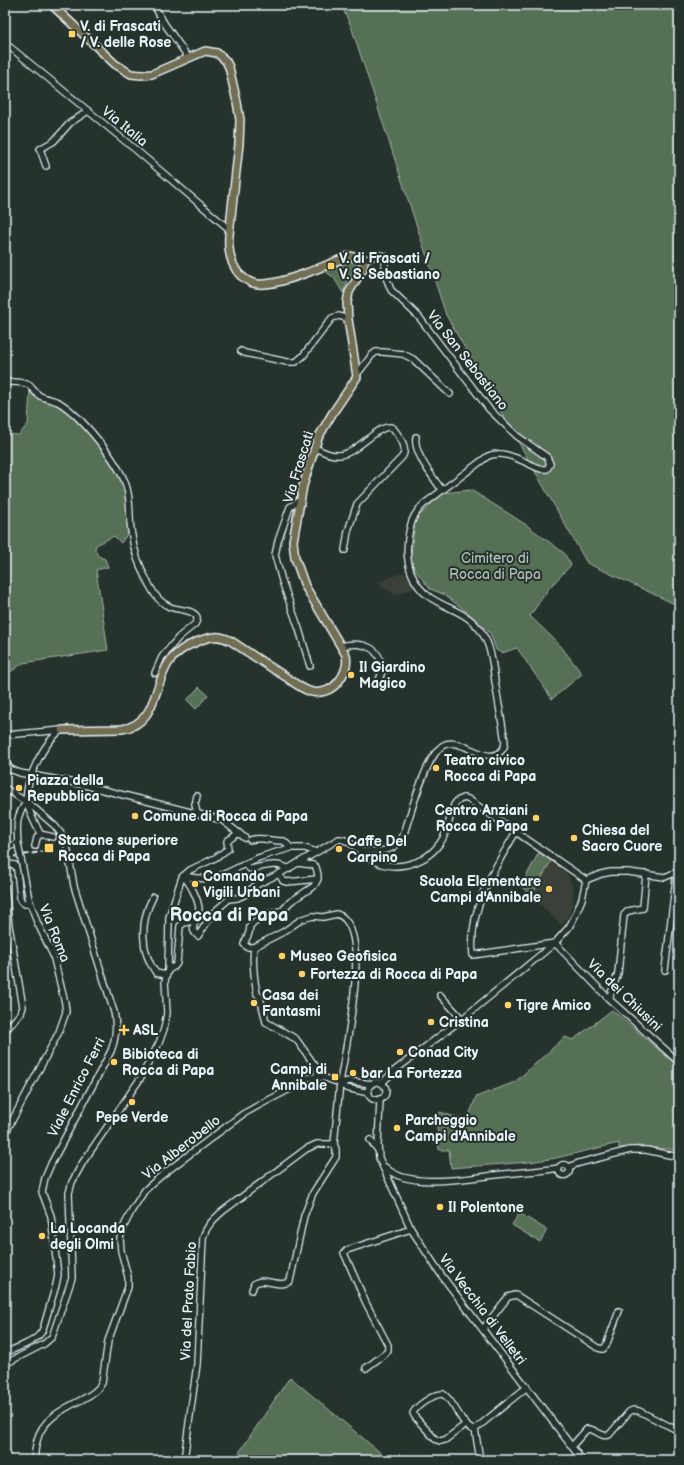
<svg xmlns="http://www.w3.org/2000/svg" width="684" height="1465" font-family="'Balsamiq Sans',sans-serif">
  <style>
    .built { fill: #3a4038 }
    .green { fill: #566f55; stroke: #9fb0a6 }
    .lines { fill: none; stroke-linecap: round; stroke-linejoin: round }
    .minor-casing { stroke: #e8f1f8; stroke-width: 8 }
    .major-casing { stroke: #e8f1f8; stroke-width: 10 }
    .minor { stroke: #26332d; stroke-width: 5.5 }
    .major { stroke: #726e52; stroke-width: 7 }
    .rail { stroke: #e8f1f8; stroke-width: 2; stroke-dasharray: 6 3; stroke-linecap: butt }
    .minor-bridge-casing { stroke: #e8f1f8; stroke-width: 8; stroke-linecap: butt }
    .minor-bridge { stroke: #26332d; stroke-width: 5.5 }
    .poi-dot { fill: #ffd166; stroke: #26332d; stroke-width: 1.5 }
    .labels { text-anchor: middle; stroke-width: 4; stroke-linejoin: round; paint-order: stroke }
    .poi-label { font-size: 14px; font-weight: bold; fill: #e8f1f8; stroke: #26332d; text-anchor: start }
    .street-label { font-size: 14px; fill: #e8f1f8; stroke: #26332d }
    .park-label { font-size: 14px; fill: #aebdb7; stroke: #26332d }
    .district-label { font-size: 18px; font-weight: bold; fill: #e8f1f8; stroke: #26332d }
  </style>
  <rect width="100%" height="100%" fill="#26332d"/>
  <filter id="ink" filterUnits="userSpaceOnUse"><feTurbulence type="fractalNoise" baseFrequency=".025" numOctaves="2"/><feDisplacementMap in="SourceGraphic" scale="8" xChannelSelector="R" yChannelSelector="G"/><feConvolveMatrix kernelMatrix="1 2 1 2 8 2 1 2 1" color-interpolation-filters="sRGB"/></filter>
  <g filter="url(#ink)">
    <g class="built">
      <polygon points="404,572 416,587 396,595 382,587 379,582"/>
      <polygon points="539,852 560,868 567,874 571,883 574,892 573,902 570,913 562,925 560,924 521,886"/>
    </g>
    <g class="green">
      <polygon points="341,5 679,5 679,606 587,563 446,315 351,26"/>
      <path d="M348 262H355L357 269C350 276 346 284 343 293L334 278 324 270Z"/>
      <polygon points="30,389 54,401 73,417 93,436 118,471 126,488 127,497 128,533 121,543 114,536 96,545 95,549 98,556 105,559 108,567 96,570 108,650 23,663 5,676 5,434 19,435 28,424"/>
      <polygon points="471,490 525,524 564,553 571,565 549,588 530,616 560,645 582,674 552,699 517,648 502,653 496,650 490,633 466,611 443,594 430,589 412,566 411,554 415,520 442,493"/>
      <polygon points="199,687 208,695 196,709 187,700"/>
      <polygon points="539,852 551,861 540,881 537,879 535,883 538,885 531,896 521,886"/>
      <polygon points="612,1010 679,1067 679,1150 638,1146 619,1148 619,1143 556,1158 529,1162 451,1168 449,1150 439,1150 436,1116 440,1112 467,1121 476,1097 515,1082 565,1037 573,1040"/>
      <polygon points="519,1213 547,1230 540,1242 512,1225"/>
      <polygon points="290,1377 389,1460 234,1460"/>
    </g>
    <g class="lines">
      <defs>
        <g id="minor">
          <polyline points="154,5 164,23 188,57"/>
          <polyline points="5,43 136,150 229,229"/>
          <polyline points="46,166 40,149 54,141 70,123 88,111"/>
          <polyline points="241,351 245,353 287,362 296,362 303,356 332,318 339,316 348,319"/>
          <polyline points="358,373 372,355 376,352 383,352 403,354 413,359 450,394"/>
          <path d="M5 382C13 382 22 381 29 385 33 389 35 393 40 396 46 399 53 399 60 403 81 416 118 461 126 485 131 499 129 515 131 530 133 549 141 571 151 588 155 596 161 603 170 607 178 610 193 609 197 617V620L195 624 179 637 162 657 155 673"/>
          <path d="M416 437C413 453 433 477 442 490"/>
          <path d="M315 448C322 451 330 456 339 455 358 454 380 421 393 428 399 436 409 448 402 457L357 504 348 531 345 550"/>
          <polyline points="300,500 290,507 278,541 275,555 282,581 299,629 310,666"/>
          <path d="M341 646C357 642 376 644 381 662 383 670 382 676 377 683"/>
          <polyline points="5,735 62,730"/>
          <polyline points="5,761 11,770"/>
          <polyline points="5,767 20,773 76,783 222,820 245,838"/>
          <path d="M5 788 32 806 55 826 65 839 67 846 74 886 114 1012C117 1025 116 1038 111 1051L51 1164 45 1178 42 1192 51 1216 58 1275 56 1285 43 1329C38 1342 17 1347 5 1353"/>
          <polyline points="196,800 197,796"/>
          <polyline points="195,804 197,813"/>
          <path d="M516 832C494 869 468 909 473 955L555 943"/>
          <polyline points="40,834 53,837"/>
          <path d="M250 840C262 836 273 842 284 841L291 848H305L316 852"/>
          <path d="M5 844 11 846 18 844C17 828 15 815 27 802"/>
          <path d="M35 846 37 838 40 834C36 824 29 813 27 803 23 783 45 740 62 730"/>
          <path d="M360 851C379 851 395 854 404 834 410 815 426 757 442 746 461 733 490 772 504 747L505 742C502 722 498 701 495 681 493 667 492 652 486 640 473 613 453 612 431 598 411 585 405 561 408 539 410 524 413 514 424 504L488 456C507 449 524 463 541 469H547L550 464 547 457 517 436 489 409 419 317 391 290 385 275V256L379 255 363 260"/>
          <path d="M298 863 313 865 316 867 318 875 317 881 314 886 290 902 283 910 263 916 254 922 250 926 249 933 244 944 247 947H254C252 964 254 978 257 994L260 997 266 1022 296 1039 316 1067 318 1077"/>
          <path d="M245 864 250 869C262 867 277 861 289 869"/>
          <polyline points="5,868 9,864 15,865 17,870 20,898 21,901 25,904 28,903 29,899"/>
          <polyline points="279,874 283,881 287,882 318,879"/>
          <path d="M183 876C190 883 199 900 199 910 199 921 187 927 198 936L213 913 229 899 237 898 244 895 258 884 279 874 339 839C348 838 359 851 367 856 389 874 424 866 440 843 448 833 449 817 454 805L457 801 464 798 468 799 586 880"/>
          <path d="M184 876C219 884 227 871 258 858 269 854 280 851 291 848"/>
          <polyline points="586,880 601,874 611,872 628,872 665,877 679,871"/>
          <polyline points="5,886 9,926 23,1007 21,1013 5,1031"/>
          <path d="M153 897C140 921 140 951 156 973L166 975"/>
          <polyline points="555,943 609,999 679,1062"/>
          <polyline points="168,970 175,966 177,963 180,926 184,923 196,920"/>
          <polyline points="665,970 676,878"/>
          <polyline points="440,995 462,1019"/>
          <polyline points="609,999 618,973 624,915 628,911 643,908 646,874"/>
          <circle cx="377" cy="1091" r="9"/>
          <polyline points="340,1083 349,1081 372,1084"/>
          <polyline points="382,1083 394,1071 462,1019 555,943 569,927 575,916 582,899 586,880"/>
          <polyline points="380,1099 378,1145 379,1158 411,1229 442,1276 582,1460"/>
          <polyline points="5,1134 59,1032 66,1012 65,1003 53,955 37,922 29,899"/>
          <polyline points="370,1140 378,1150"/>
          <circle cx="564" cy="1170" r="5.5"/>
          <path d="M385 1167C408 1191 474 1177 504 1174 523 1172 541 1171 559 1168"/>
          <polyline points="569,1167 579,1163 630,1150 646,1150 679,1157"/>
          <path d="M252 1290 254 1284C264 1276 279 1289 290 1281L304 1216 313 1193 336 1157V1149L334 1144C336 1123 338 1103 340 1083 344 1052 375 927 337 914L323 917 313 916 302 919 283 932 254 947"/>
          <polyline points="483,1329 508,1297 516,1295 598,1348 603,1349 606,1346 619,1311"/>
          <polyline points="5,1364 44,1344 52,1337 72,1278 69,1193 72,1182 83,1162 140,1079 159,1043 164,1029 167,1013 165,981 168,970 169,917 182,877 190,870 215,858 228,849 227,841 239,833"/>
          <polyline points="366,1368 386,1353 388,1350 388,1345 366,1303 344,1253 347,1250 411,1229"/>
          <path d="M466 1424 445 1440 440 1441 435 1439 415 1417 413 1413C416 1406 435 1393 443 1394 455 1401 462 1428 474 1430L527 1387"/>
          <polyline points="475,1429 480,1460"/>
          <path d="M572 1446 587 1429C596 1428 600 1438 609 1435L629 1412 633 1410 639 1411 679 1431"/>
          <path d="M34 1460C35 1454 35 1447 37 1441 41 1420 63 1409 81 1400 89 1396 98 1391 102 1383L108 1341 128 1287V1277L121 1251 120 1238 124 1226 132 1210 145 1190 162 1175 243 1114 263 1103 290 1089 307 1078 315 1077 325 1078 340 1083 346 1088 369 1093"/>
          <path d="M184 1460 197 1364 203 1238C206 1226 214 1219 223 1211L306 1149 317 1144H334"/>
        </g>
        <path id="major" d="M52 5 115 64 131 74 141 75 152 74 205 51 217 53 226 61 229 67 237 102 240 120 239 144 229 235C228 249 230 264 240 275 244 278 248 282 253 283 273 290 328 264 349 256L359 258 364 263 363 269 349 292 347 303 348 319 357 377 332 414 318 438 303 486 293 541 295 558 305 586 346 655C348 664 345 673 339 681 333 689 323 694 312 692 303 690 293 682 286 677 267 665 249 653 231 641 220 635 211 636 199 641 188 645 176 652 169 662 153 686 157 724 122 729L62 730"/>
      </defs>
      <use href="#minor" class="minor-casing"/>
      <use href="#major" class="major-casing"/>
      <use href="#minor" class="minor"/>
      <use href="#major" class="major"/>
      <polyline class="rail" points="5,858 47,851"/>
      <defs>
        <polyline id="minor-bridge" points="18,844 29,899"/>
      </defs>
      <use href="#minor-bridge" class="minor-bridge-casing"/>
      <use href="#minor-bridge" class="minor-bridge"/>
    </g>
  </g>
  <g class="poi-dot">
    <rect x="68" y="30" width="8" height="8" rx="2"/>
    <rect x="327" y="262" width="8" height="8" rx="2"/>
    <circle cx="351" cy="675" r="4"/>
    <circle cx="436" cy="768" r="4"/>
    <circle cx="19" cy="788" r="4"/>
    <circle cx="135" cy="816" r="4"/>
    <circle cx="536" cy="818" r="4"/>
    <circle cx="574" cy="838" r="4"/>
    <rect x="44" y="843" width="10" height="10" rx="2"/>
    <circle cx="339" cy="849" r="4"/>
    <circle cx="195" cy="884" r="4"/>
    <circle cx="549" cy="889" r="4"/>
    <circle cx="282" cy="956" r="4"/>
    <circle cx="302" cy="974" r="4"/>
    <circle cx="254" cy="1003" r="4"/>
    <circle cx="508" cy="1005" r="4"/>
    <circle cx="431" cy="1022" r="4"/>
    <path d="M122 1024h4v4h4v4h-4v4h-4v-4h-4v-4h4z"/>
    <circle cx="400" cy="1052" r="4"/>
    <circle cx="114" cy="1062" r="4"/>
    <circle cx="353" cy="1073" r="4"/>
    <rect x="331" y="1073" width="8" height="8" rx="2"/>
    <circle cx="132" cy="1102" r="4"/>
    <circle cx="397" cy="1128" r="4"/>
    <circle cx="440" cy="1207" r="4"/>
    <circle cx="42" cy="1236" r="4"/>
  </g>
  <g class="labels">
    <g class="poi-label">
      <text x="80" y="31">V. di Frascati<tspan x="80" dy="16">/ V. delle Rose</tspan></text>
      <text x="339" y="263">V. di Frascati /<tspan x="339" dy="16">V. S. Sebastiano</tspan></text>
      <text x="359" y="672">Il Giardino<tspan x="359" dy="16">Magico</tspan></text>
      <text x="444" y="765">Teatro civico<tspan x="444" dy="16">Rocca di Papa</tspan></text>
      <text x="27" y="785">Piazza della<tspan x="27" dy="16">Repubblica</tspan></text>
      <text x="528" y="815" text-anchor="end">Centro Anziani<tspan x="528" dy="16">Rocca di Papa</tspan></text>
      <text x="143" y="821">Comune di Rocca di Papa</text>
      <text x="582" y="835">Chiesa del<tspan x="582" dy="16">Sacro Cuore</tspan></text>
      <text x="58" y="845">Stazione superiore<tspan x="58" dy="16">Rocca di Papa</tspan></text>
      <text x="347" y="846">Caffe Del<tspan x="347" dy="16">Carpino</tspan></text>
      <text x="203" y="881">Comando<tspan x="203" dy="16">Vigili Urbani</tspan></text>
      <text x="541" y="886" text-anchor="end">Scuola Elementare<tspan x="541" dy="16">Campi d'Annibale</tspan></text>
      <text x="290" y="961">Museo Geofisica</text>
      <text x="310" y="979">Fortezza di Rocca di Papa</text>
      <text x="262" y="1000">Casa dei<tspan x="262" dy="16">Fantasmi</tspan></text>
      <text x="516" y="1010">Tigre Amico</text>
      <text x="439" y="1027">Cristina</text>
      <text x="133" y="1035">ASL</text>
      <text x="408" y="1057">Conad City</text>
      <text x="122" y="1059">Bibioteca di<tspan x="122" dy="16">Rocca di Papa</tspan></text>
      <text x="327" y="1074" text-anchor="end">Campi di<tspan x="327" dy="16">Annibale</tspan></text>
      <text x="361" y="1078">bar La Fortezza</text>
      <text x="132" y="1122" text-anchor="middle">Pepe Verde</text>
      <text x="405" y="1125">Parcheggio<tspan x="405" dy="16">Campi d'Annibale</tspan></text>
      <text x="448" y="1212">Il Polentone</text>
      <text x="50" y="1233">La Locanda<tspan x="50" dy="16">degli Olmi</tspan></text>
    </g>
    <g class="street-label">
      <text transform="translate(125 126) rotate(39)" y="5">Via Italia</text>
      <text transform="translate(468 360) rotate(52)" y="5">Via San Sebastiano</text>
      <text transform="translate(298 467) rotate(-73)" y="5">Via Frascati</text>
      <text transform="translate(55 933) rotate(68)" y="5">Via Roma</text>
      <text transform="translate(625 995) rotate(44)" y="5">Via dei Chiusini</text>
      <text transform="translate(76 1087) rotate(-63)" y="5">Viale Enrico Ferri</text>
      <text transform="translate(181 1147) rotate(-38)" y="5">Via Alberobello</text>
      <text transform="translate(188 1301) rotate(-87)" y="5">Via del Prato Fabio</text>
      <text transform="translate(483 1309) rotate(53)" y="5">Via Vecchia di Velletri</text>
    </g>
    <g class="park-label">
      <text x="495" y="563">Cimitero di<tspan x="495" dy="16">Rocca di Papa</tspan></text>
    </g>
    <g class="district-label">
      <text x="229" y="921">Rocca di Papa</text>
    </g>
  </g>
  <rect width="684" height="1465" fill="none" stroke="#26332d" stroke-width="20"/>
  <rect x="10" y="10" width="664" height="1445" fill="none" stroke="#e8f1f8" stroke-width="1.5" filter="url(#ink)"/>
</svg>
